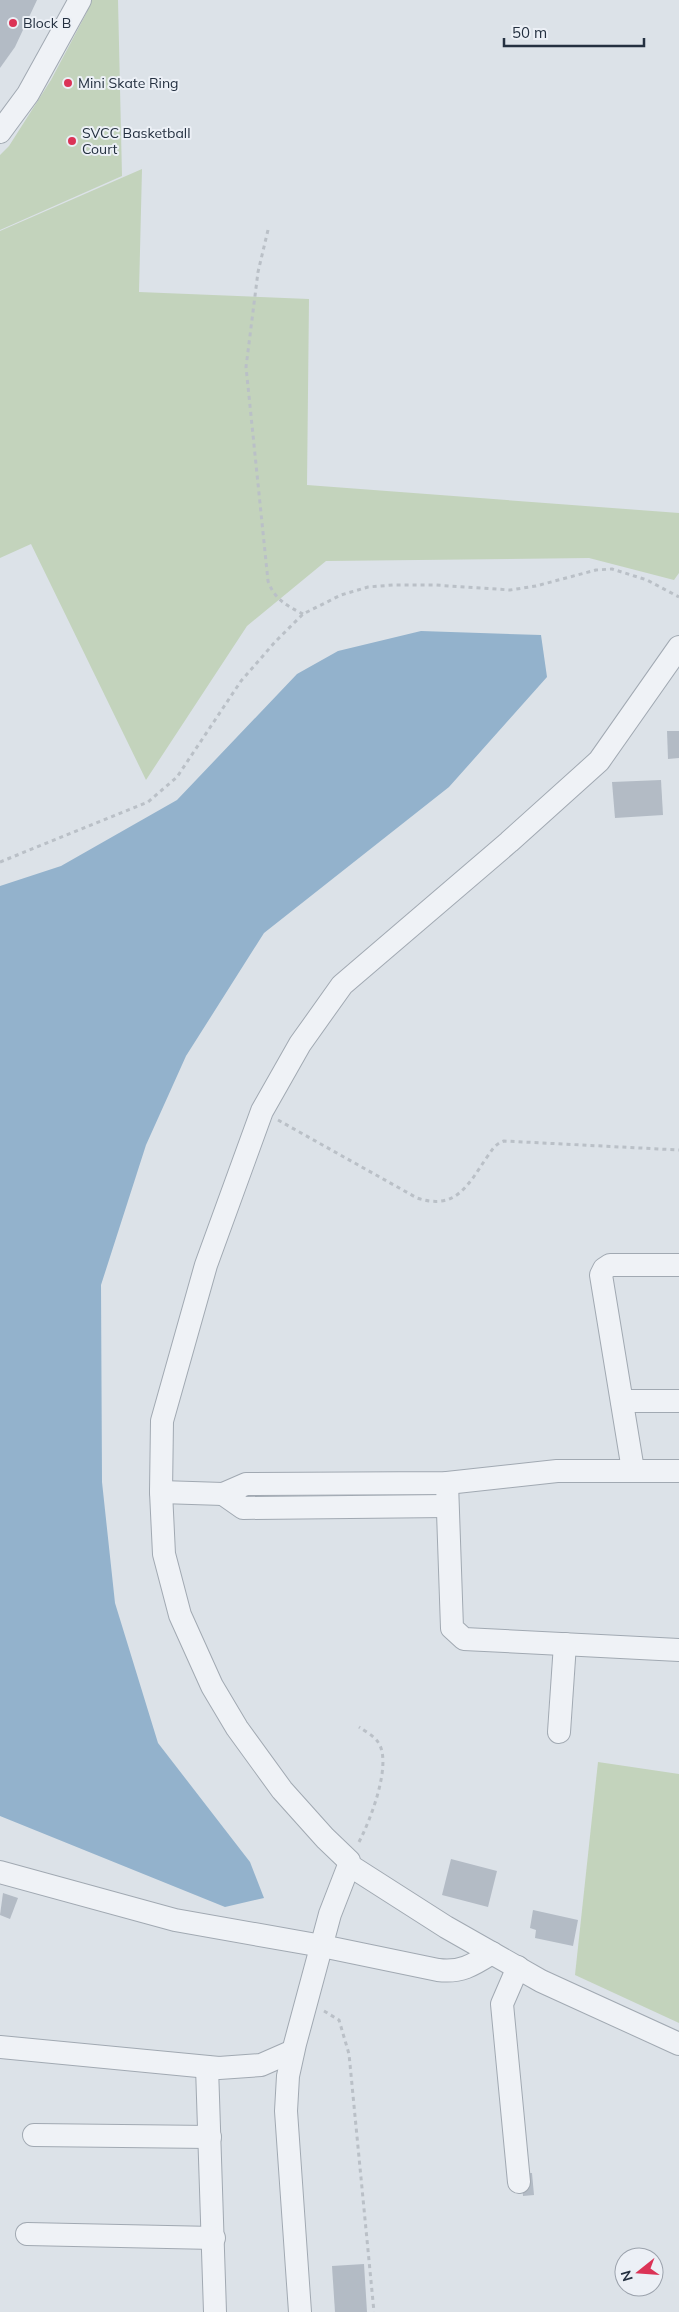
<svg xmlns="http://www.w3.org/2000/svg" width="679" height="2312" font-family="Mulish,sans-serif">
  <style>
    .green { fill: #c3d3bc }
    .water { fill: #93b2cc }
    .building { fill: #b3bbc5 }
    .lines { fill: none; stroke-linecap: round; stroke-linejoin: round }
    .minor-casing { stroke: #a1a9b2; stroke-width: 24 }
    .path { stroke: #bac0c7; stroke-width: 3; stroke-dasharray: 4 4; stroke-linecap: butt }
    .minor { stroke: #eff2f6; stroke-width: 22 }
    .poi-dot { fill: #db3356; stroke: #ecf0f6; stroke-width: 2 }
    .labels { text-anchor: middle; stroke-width: 4; stroke-linejoin: round; paint-order: stroke }
    .poi-label { font-size: 14px; fill: #243040; stroke: #ecf0f6; text-anchor: start }
  </style>
  <rect width="100%" height="100%" fill="#dce2e8"/>
  <g class="green">
    <polygon points="87,0 118,0 122,176 0,230 0,155 9,146 51,80 87,12"/>
    <polygon points="142,169 139,292 309,299 307,485 679,513 679,573 674,580 589,558 326,561 247,626 146,780 31,544 0,558 0,231"/>
    <polygon points="598,1762 679,1774 679,2023 575,1975"/>
  </g>
  <polygon class="water" points="421,631 541,635 547,677 449,787 264,933 186,1056 146,1145 101,1285 102,1482 115,1603 158,1743 250,1862 264,1898 225,1907 0,1816 0,886 61,866 177,800 297,674 338,651"/>
  <g class="building">
    <polygon points="0,0 37,0 15,47 0,68"/>
    <polygon points="667,731 679,731 679,758 668,759"/>
    <polygon points="661,780 663,815 615,818 612,782"/>
    <polygon points="451,1859 497,1871 488,1907 442,1895"/>
    <polygon points="3,1893 18,1898 10,1919 0,1915"/>
    <polygon points="533,1910 578,1920 573,1946 535,1938 536,1930 530,1928"/>
    <polygon points="521,2173 532,2173 534,2195 523,2196"/>
    <polygon points="364,2264 367,2312 335,2312 332,2266"/>
  </g>
  <g class="lines">
    <defs>
      <g id="minor">
        <polyline points="0,132 28,94 80,0"/>
        <polyline points="679,647 599,761 509,842 342,985 300,1044 262,1111 206,1265 162,1421 161,1492 164,1554 180,1615 212,1686 237,1728 282,1790 325,1838 349,1861 349,1865 446,1927 541,1981 679,2044"/>
        <polyline points="622,1401 679,1401"/>
        <polyline points="633,1470 601,1275 604,1269 610,1265 679,1265"/>
        <polyline points="447,1483 452,1628 464,1639 679,1650"/>
        <polyline points="161,1492 223,1494 246,1484 447,1483 557,1471 679,1471"/>
        <polyline points="223,1494 243,1508 447,1506"/>
        <polyline points="559,1732 565,1644"/>
        <path d="M0 1872 175 1920 322 1946 438 1970C461 1973 473 1965 492 1953"/>
        <polyline points="518,1967 502,2004 519,2182"/>
        <polyline points="0,2047 219,2068 261,2065 293,2051"/>
        <polyline points="207,2067 215,2312"/>
        <polyline points="34,2135 210,2137"/>
        <polyline points="27,2234 214,2238"/>
        <polyline points="300,2312 286,2111 288,2076 295,2044 330,1914 349,1865"/>
      </g>
    </defs>
    <use href="#minor" class="minor-casing"/>
    <g class="path">
      <path d="M268 230 258 272 246 367 268 581C275 600 286 605 303 614"/>
      <polyline points="0,862 148,802 177,777 241,681 275,642 303,614 341,595 368,587 393,585 435,585 510,590 536,586 596,570 612,569 647,580 679,597"/>
      <path d="M278 1120 417 1198C456 1211 468 1185 487 1157 492 1150 495 1144 504 1141L679 1150"/>
      <path d="M359 1842C370 1821 393 1763 378 1742 374 1736 365 1731 359 1727"/>
      <polyline points="324,2011 339,2020 349,2054 374,2312"/>
    </g>
    <use href="#minor" class="minor"/>
  </g>
  <g class="poi-dot">
    <circle cx="13" cy="23" r="5"/>
    <circle cx="68" cy="83" r="5"/>
    <circle cx="72" cy="141" r="5"/>
  </g>
  <g class="labels">
    <g class="poi-label">
      <text x="23" y="28">Block B</text>
      <text x="78" y="88">Mini Skate Ring</text>
      <text x="82" y="138">SVCC Basketball<tspan x="82" dy="16">Court</tspan></text>
    </g>
  </g>
  <g transform="translate(639 2272) rotate(253)"><circle r="24" fill="#ecf0f6" stroke="#9ca3ad"/>
  <path d="M0-4L9 19L0 12L-9 19Z" fill="#db3356"/>
  <text y="-8" font-size="14" font-weight="bold" text-anchor="middle" fill="#243040">N</text>
  </g>
  <path d="M504 38v8h140v-8" fill="none" stroke="#243040" stroke-width="2.5"/>
  <text x="512" y="38" font-size="15" fill="#243040" stroke="#ecf0f6" stroke-width="4" paint-order="stroke">50 m</text>
</svg>
